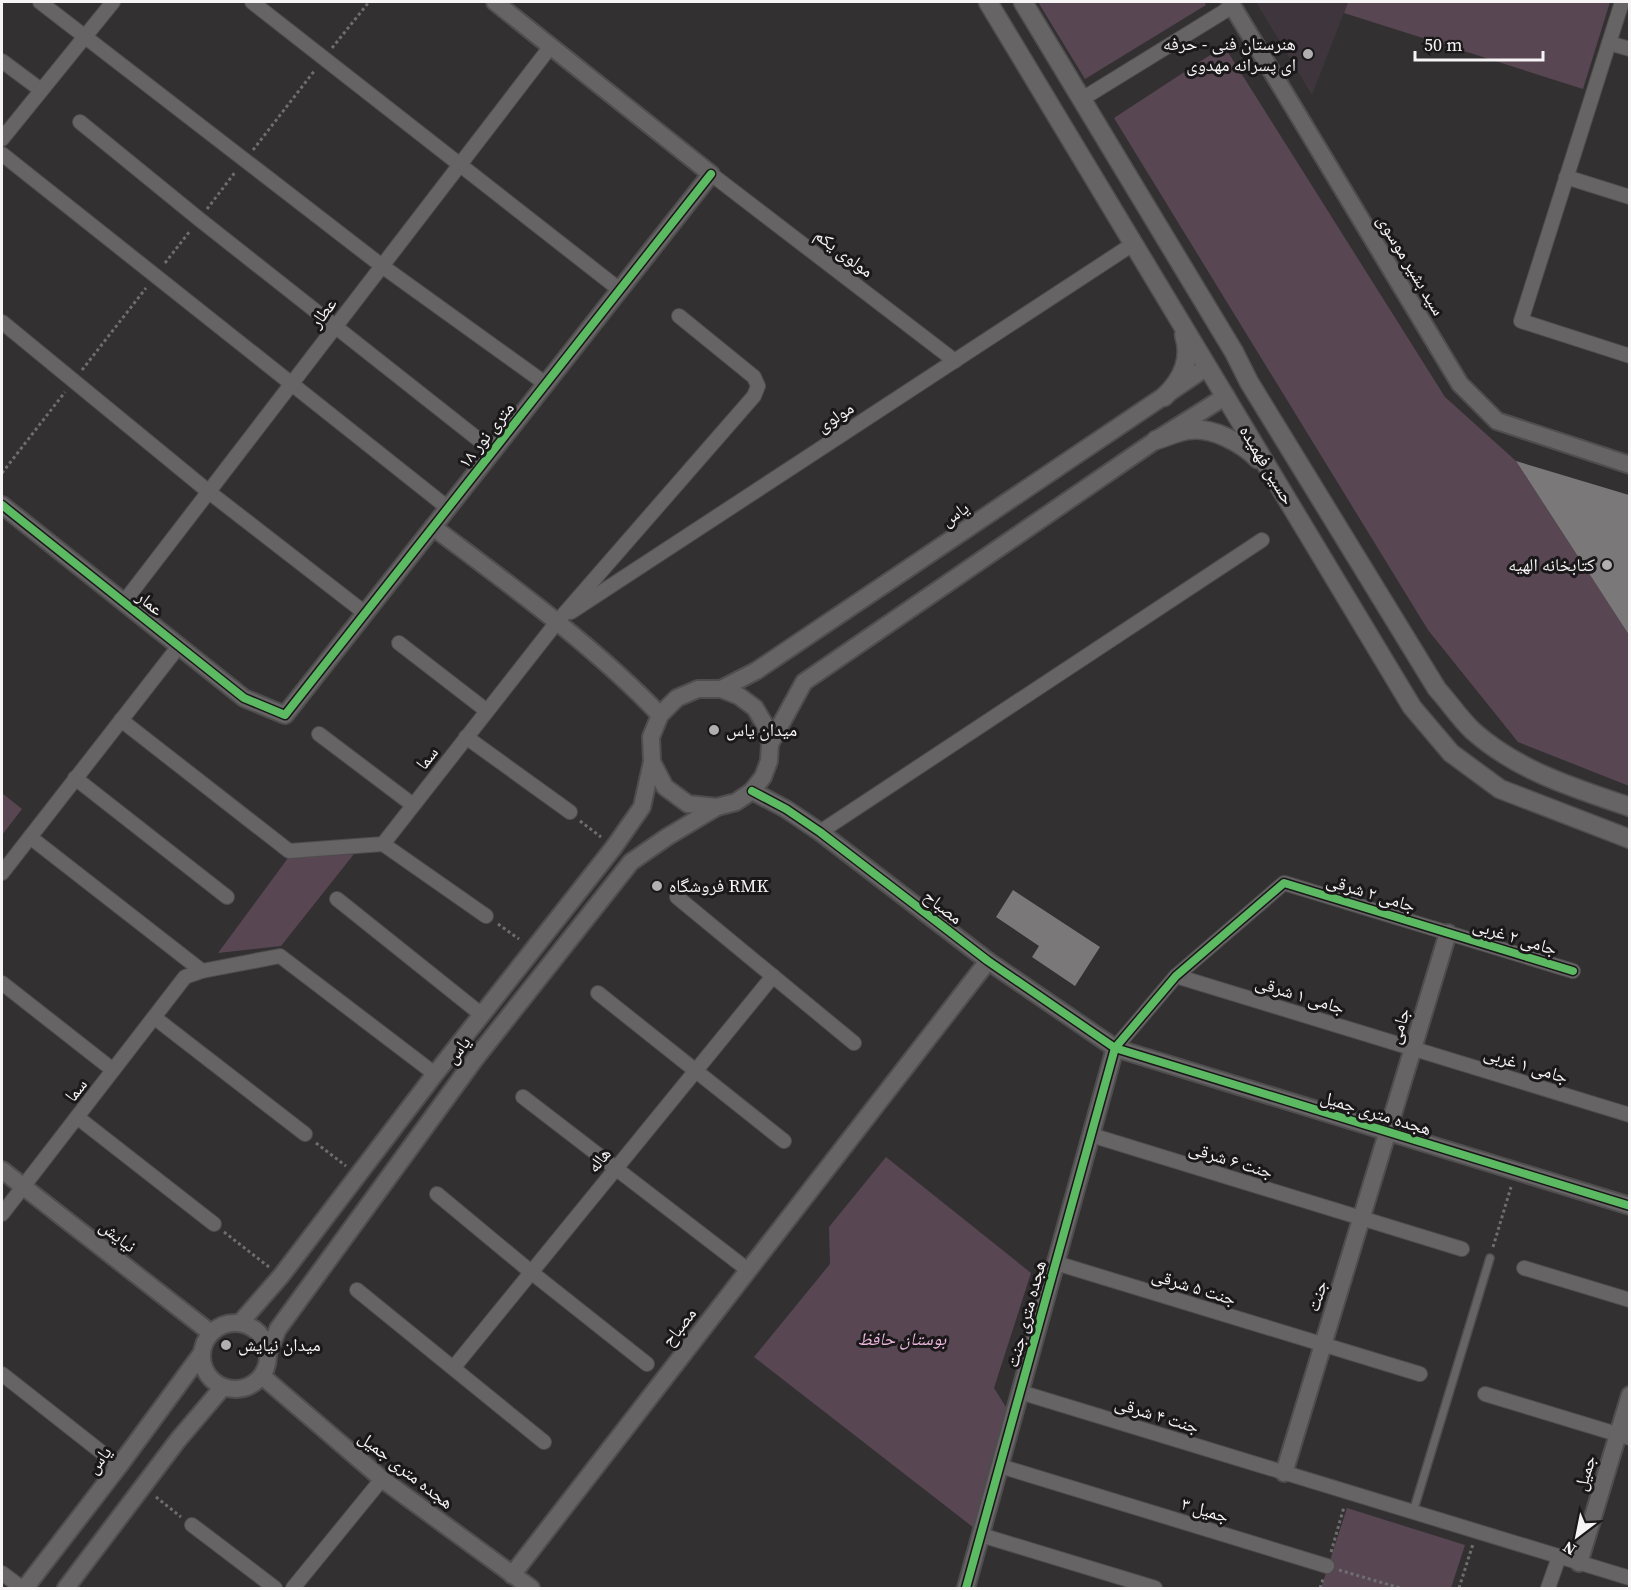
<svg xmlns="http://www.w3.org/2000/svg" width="1631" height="1590" font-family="'Source Serif 4','Noto Naskh Arabic',serif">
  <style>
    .built { fill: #3e363c }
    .green { fill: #584653 }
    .building { fill: #7a7879 }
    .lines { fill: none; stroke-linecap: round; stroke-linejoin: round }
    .service-casing { stroke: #4f4d4e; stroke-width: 10 }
    .minor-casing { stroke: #4f4d4e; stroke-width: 16 }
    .tertiary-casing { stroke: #4f4d4e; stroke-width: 20 }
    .secondary-casing { stroke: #4f4d4e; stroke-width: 21 }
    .path { stroke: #6f6e6f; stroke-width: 3; stroke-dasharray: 3 3; stroke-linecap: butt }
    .service { stroke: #666465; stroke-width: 7 }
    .minor { stroke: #666465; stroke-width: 14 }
    .tertiary { stroke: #666465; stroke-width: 16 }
    .secondary { stroke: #666465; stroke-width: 18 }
    .cycleway-casing { stroke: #1a1819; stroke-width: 11 }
    .cycleway { stroke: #5cba63; stroke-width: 8 }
    .poi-dot { fill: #b2afb1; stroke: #1a1819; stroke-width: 2 }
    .labels { text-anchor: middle; stroke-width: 6; stroke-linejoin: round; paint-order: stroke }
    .poi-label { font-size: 18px; fill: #f7f4f6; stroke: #1a1819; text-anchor: start }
    .street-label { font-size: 18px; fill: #f7f4f6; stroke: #1a1819 }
    .park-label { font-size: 18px; font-style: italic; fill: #f0b8e2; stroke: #1a1819 }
  </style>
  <rect width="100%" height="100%" fill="#323031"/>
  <polygon class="built" points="1256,2 1348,2 1312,95"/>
  <g class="green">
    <polygon points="1038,2 1204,2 1206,5 1085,79"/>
    <polygon points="1348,2 1610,2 1583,89 1344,13"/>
    <polygon points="1224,46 1445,397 1516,461 1629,635 1629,786 1518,742 1428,630 1114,118"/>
    <polygon points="2,793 22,809 2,835"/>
    <polygon points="354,854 281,946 218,953 288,858"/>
    <polygon points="886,1157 1031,1273 994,1388 1009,1412 974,1528 754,1357 830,1264 829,1227"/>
    <polygon points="1347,1508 1465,1545 1451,1588 1321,1588"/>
  </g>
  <g class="building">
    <polygon points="1516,461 1629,495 1629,635"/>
    <polygon points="1013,890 1100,947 1075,986 1032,957 1039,946 996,917"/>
  </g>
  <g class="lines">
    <defs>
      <polyline id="service" points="1413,1512 1490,1258"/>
      <g id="minor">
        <polyline points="40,2 382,266 546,384"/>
        <polyline points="252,2 620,290"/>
        <polyline points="1622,2 1521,321 1630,356"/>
        <polyline points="1609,43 1630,49"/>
        <polyline points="2,61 41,90"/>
        <polyline points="1082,99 1233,6"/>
        <polyline points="80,122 199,219 493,451"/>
        <polyline points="2,139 113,2"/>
        <polyline points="2,154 448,508"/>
        <polyline points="711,174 955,361"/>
        <polyline points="1566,177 1630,197"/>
        <polyline points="2,322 209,492 365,613"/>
        <polyline points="124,602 551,46"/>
        <polyline points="571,612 1133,244"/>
        <polyline points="399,643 487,711"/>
        <polyline points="121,720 289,851 383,844 557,622 754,396 758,386 754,377 679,316"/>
        <polyline points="319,734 413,805"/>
        <polyline points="466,737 570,812"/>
        <polyline points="75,778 227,897"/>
        <polyline points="820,832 1262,540"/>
        <polyline points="30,837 202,971"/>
        <polyline points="383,844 486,916"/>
        <polyline points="2,873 179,646"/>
        <polyline points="677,897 854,1043"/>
        <polyline points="337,899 482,1015"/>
        <polyline points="1176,976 1630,1115"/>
        <polyline points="2,983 113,1070"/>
        <polyline points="598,993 784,1141"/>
        <polyline points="155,1018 305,1134"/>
        <polyline points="1115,1048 1176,976 1284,883 1573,971"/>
        <polyline points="523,1097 748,1270"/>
        <polyline points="77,1117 214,1224"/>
        <polyline points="1091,1135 1462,1249"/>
        <polyline points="437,1194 531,1272 647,1364"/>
        <polyline points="2,1214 185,977 202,971 280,956 435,1074"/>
        <polyline points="1056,1263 1420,1374"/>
        <polyline points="1524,1268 1630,1300"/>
        <polyline points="357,1290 544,1442"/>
        <polyline points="454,1367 773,976"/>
        <polyline points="2,1374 119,1466"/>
        <polyline points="1020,1392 1630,1578"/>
        <polyline points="1485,1394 1630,1438"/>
        <polyline points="1000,1466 1327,1566"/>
        <polyline points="192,1525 275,1588"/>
        <polyline points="981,1535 1155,1588"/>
        <polyline points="2,1573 22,1588"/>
        <polyline points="293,1588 382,1479"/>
        <polyline points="1548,1588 1559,1557"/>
      </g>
      <g id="tertiary">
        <polyline points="1230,2 1460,384 1497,421 1630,465"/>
        <polyline points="2,505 244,698 285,715 711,174 495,2"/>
        <path d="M433 527C511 586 592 644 660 715"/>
        <polyline points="721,689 739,696 755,708 765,725 770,744 769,761 763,777 752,791 736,802 717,807 688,804 665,787 652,762 651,737 660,715 677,698 698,689 721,689 756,671 1207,367"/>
        <polyline points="770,744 804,682 1156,440 1226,396"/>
        <polyline points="752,791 786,809 820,832 988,961 1115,1048 1630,1206"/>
        <polyline points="2,1170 211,1333"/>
        <polyline points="240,1323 281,1276 435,1074 614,847 642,807 652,762"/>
        <circle cx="235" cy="1356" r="33"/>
        <polyline points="268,1353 278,1329 475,1059 631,862 667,837 717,807"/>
        <polyline points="262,1376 382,1479 531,1588"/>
        <polyline points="1284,1473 1448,933"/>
        <polyline points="1579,1563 1630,1395"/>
        <polyline points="512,1575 988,961"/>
        <polyline points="25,1588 119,1466 202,1353"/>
        <polyline points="66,1588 178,1440 223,1387"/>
        <polyline points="966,1588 1115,1048"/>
      </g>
      <g id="secondary">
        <polyline points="988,2 1412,707 1451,753 1500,789 1630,839"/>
        <path d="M1023 2 1234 352 1249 382 1437 689C1449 702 1460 719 1473 731 1518 771 1574 788 1630 807"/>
        <path d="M1164 397C1182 380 1192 359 1184 335"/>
        <path d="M1156 440C1167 437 1178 431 1189 430 1213 427 1242 443 1258 459"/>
      </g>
    </defs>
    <use href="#service" class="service-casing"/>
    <use href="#minor" class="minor-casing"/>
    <use href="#tertiary" class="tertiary-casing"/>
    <use href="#secondary" class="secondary-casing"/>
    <g class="path">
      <polyline points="332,48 369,2"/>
      <polyline points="253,150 315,70"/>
      <polyline points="207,209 236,171"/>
      <polyline points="165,263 190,231"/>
      <polyline points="82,370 146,288"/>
      <polyline points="2,473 65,392"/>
      <polyline points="580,821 601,837"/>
      <polyline points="498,924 519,939"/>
      <polyline points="316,1143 346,1166"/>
      <polyline points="224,1232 269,1267"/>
      <polyline points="1493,1247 1511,1187"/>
      <polyline points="156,1497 181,1517"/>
      <polyline points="1331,1552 1344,1507"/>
      <polyline points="1339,1570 1400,1588"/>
      <polyline points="1320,1588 1323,1579"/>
      <polyline points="1459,1588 1473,1544"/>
    </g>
    <use href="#service" class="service"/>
    <use href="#minor" class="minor"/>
    <use href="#tertiary" class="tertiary"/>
    <use href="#secondary" class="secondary"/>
    <defs>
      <g id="cycleway">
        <polyline points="2,505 244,698 285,715 711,174"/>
        <polyline points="752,791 786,809 820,832 988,961 1115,1048 1630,1206"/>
        <polyline points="966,1588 1115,1048 1176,976 1284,883 1573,971"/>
      </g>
    </defs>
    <use href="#cycleway" class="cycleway-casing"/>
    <use href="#cycleway" class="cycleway"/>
  </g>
  <g class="poi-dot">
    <circle cx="1308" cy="54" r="6"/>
    <circle cx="1607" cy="565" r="6"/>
    <circle cx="714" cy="730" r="6"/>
    <circle cx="657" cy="886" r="6"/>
    <circle cx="226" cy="1345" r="6"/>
  </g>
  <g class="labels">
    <g class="poi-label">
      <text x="1296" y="50" text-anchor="end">هنرستان فنی - حرفه<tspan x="1296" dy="21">ای پسرانه مهدوی</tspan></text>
      <text x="1595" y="571" text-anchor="end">کتابخانه الهیه</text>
      <text x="726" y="736">میدان یاس</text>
      <text x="669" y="892">فروشگاه RMK</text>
      <text x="238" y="1351">میدان نیایش</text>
    </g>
    <g class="street-label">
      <text transform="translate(844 253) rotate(37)" y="6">مولوی یکم</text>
      <text transform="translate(1411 265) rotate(59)" y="6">سید بشیر موسوی</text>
      <text transform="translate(323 313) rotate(-53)" y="6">عطار</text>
      <text transform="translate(835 417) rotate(-33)" y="6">مولوی</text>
      <text transform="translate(486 435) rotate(-52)" y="6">۱۸ متری نور</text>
      <text transform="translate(1267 465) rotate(59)" y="6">حسین فهمیده</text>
      <text transform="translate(955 514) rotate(-34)" y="6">یاس</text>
      <text transform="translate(150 603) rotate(39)" y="6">عمار</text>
      <text transform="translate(427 758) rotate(-52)" y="6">سما</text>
      <text transform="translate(1371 893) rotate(17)" y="6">جامی ۲ شرقی</text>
      <text transform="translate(943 907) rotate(38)" y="6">مصباح</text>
      <text transform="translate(1515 937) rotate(17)" y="6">جامی ۲ غربی</text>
      <text transform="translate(1300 995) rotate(17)" y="6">جامی ۱ شرقی</text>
      <text transform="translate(1399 1026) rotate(-73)" y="6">جامی</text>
      <text transform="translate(458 1050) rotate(-53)" y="6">یاس</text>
      <text transform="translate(1526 1065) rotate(17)" y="6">جامی ۱ غربی</text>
      <text transform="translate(76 1090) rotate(-52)" y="6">سما</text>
      <text transform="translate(1376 1113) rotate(17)" y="6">هجده متری جمیل</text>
      <text transform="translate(599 1160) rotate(-51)" y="6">هاله</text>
      <text transform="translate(1231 1160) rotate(17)" y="6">جنت ۶ شرقی</text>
      <text transform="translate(118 1236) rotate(38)" y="6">نیایش</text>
      <text transform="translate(1194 1287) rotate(17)" y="6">جنت ۵ شرقی</text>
      <text transform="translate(1317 1296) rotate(-73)" y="6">جنت</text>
      <text transform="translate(1026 1314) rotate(-75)" y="6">هجده متری جنت</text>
      <text transform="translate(679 1327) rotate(-52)" y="6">مصباح</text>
      <text transform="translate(1157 1415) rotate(17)" y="6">جنت ۴ شرقی</text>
      <text transform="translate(99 1460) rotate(-53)" y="6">یاس</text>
      <text transform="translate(406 1470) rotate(38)" y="6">هجده متری جمیل</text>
      <text transform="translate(1585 1473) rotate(-73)" y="6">جمیل</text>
      <text transform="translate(1205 1510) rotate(17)" y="6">جمیل ۳</text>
    </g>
    <g class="park-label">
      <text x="902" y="1345">بوستان حافظ</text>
    </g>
  </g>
  <rect width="1631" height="1590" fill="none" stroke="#f7f4f6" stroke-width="6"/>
  <g transform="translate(1577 1536) rotate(212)" stroke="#1a1819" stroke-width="4.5" paint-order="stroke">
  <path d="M0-4.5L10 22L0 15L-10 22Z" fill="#f7f4f6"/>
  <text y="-9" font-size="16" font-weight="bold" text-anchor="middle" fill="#f7f4f6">N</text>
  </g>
  <path d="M1415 51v9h128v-9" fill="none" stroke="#f7f4f6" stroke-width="3"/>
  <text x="1424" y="51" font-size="18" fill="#f7f4f6" stroke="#1a1819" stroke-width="4.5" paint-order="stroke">50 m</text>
</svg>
